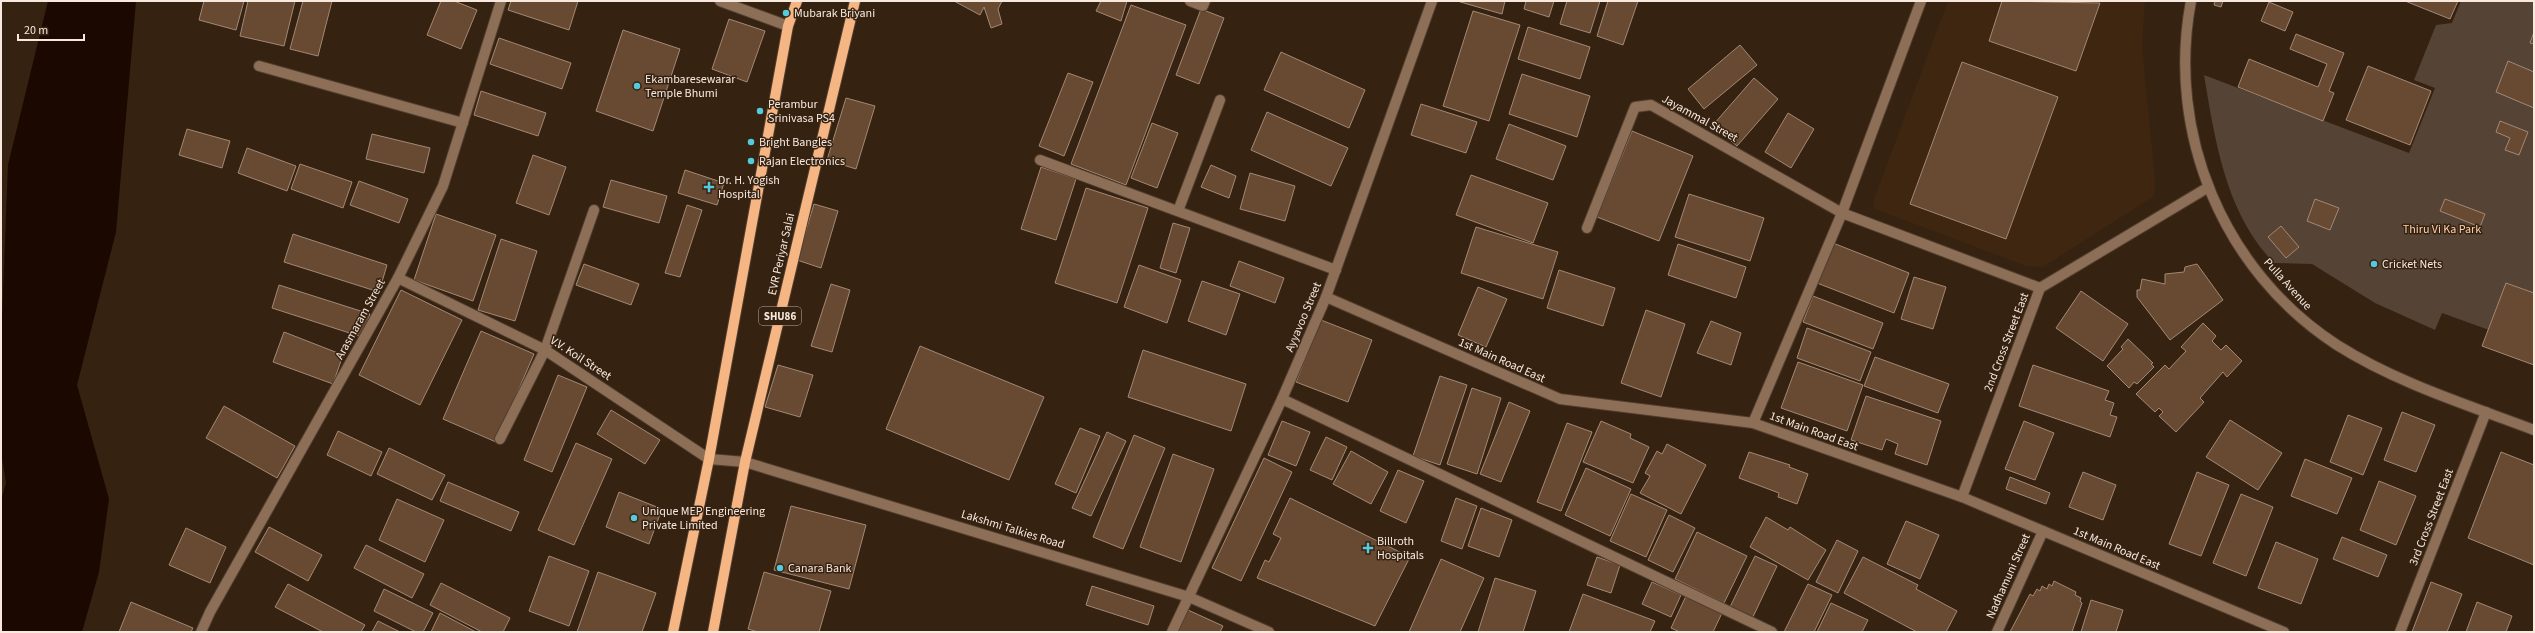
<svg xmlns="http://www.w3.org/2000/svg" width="2535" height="633" font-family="'Source Sans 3',sans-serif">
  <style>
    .built { fill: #3f2610 }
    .green { fill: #554335 }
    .water { fill: #1b0800 }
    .building { fill: #684931; stroke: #a28976 }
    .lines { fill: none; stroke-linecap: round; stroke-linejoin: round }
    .minor-casing { stroke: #513e2e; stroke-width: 12 }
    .major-casing { stroke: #513e2e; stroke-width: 12 }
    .minor { stroke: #8d6f57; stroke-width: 10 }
    .major { stroke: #f6b684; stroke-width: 10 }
    .poi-dot { fill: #54cadc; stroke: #362211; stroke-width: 1.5 }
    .labels { text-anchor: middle; stroke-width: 3; stroke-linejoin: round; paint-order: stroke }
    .shield { fill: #362211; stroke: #bdada0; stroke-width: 1 }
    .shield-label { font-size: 11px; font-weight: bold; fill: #f7e9de }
    .poi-label { font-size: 12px; fill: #f7e9de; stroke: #362211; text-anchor: start }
    .street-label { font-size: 12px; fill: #f7e9de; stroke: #362211 }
    .park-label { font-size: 12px; fill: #fed1ae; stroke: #362211 }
  </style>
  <rect width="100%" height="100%" fill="#362211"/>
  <polygon class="built" points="1948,1 2145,1 2142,47 2155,179 2154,196 2043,267 2026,266 1875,209 1873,202"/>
  <path class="green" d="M2461 1H2534V293L2507 283 2489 330 2442 313 2435 330 2375 303 2312 264 2274 263C2226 214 2215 141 2204 75L2409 153 2435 88 2414 80 2436 25 2452 23Z"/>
  <polygon class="water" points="48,1 136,1 116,232 77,385 109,499 99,572 82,632 1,632 1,500 6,483 1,452 1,344 8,165"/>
  <g class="building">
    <polygon points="204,1 244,1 236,30 199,20"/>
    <polygon points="248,1 295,1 284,46 240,36"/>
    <polygon points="303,1 332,1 318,56 290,49"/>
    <polygon points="441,1 454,1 477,10 461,49 427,35"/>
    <polygon points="511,1 578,1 569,30 508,10"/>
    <polygon points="954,1 1002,1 998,9 1002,24 991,28 984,7 980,15"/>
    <polygon points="1101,1 1127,1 1121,21 1096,11"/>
    <polygon points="1457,1 1505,1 1502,14"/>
    <polygon points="1526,1 1554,1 1549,17 1524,9"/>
    <polygon points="1567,1 1600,1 1590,33 1560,24"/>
    <polygon points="1608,1 1638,1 1623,45 1597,36"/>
    <polygon points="2002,1 2100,3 2076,71 1989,41"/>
    <polygon points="2215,1 2223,1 2221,7 2214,5"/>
    <polygon points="2405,1 2458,1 2450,19"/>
    <polygon points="2269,2 2293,12 2285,31 2261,21"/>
    <polygon points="1131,5 1186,25 1126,185 1071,164"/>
    <polygon points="1201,9 1224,18 1199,84 1176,75"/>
    <polygon points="1473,11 1520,25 1489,121 1443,106"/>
    <polygon points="729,19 765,31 747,82 712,69"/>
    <polygon points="1528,27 1590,47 1580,79 1518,59"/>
    <polygon points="623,30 680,49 653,131 596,111"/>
    <polygon points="2534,32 2534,44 2530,43"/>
    <polygon points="2296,34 2344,53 2329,91 2334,93 2323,121 2238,87 2249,59 2318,87 2327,64 2290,49"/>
    <polygon points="499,38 571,63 562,89 490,64"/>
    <polygon points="1740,45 1757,65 1704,109 1688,89"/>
    <polygon points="1281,52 1365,90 1349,128 1264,90"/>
    <polygon points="2508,61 2534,72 2534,108 2496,92"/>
    <polygon points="1962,62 2058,97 2006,239 1910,204"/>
    <polygon points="2368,66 2431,91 2410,145 2346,120"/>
    <polygon points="1068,73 1093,82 1064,156 1039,146"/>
    <polygon points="1522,74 1590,96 1577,137 1509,114"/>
    <polygon points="1754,78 1778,99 1737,146 1713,125"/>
    <polygon points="481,91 546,113 538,136 474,115"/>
    <polygon points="846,98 875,106 856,169 827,160"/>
    <polygon points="1421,104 1477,122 1466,153 1411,135"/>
    <polygon points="1267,112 1348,148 1331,186 1251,150"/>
    <polygon points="1788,113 1814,129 1791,168 1765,152"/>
    <polygon points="2500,121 2528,132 2519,155 2505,150 2510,138 2496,132"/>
    <polygon points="1152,123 1178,133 1157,188 1131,178"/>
    <polygon points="1509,124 1566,146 1553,180 1496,159"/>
    <polygon points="187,129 230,141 222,168 179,155"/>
    <polygon points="1632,131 1693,156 1659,241 1597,217"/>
    <polygon points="372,134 430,148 424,173 366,159"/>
    <polygon points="247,148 296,166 287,191 238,173"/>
    <polygon points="533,155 566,167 549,215 516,203"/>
    <polygon points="300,164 352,182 343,208 291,189"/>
    <polygon points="1211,165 1236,176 1229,198 1201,187"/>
    <polygon points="1041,167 1076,179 1056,240 1021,229"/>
    <polygon points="685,170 724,183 717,205 678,193"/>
    <polygon points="1250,173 1295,186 1285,221 1240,209"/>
    <polygon points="1471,175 1548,203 1533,243 1456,215"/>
    <polygon points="611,180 667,196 659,223 603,207"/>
    <polygon points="359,181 408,199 399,223 350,205"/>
    <polygon points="1086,188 1148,208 1117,303 1055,283"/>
    <polygon points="1689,194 1764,218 1750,261 1675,237"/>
    <polygon points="2315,199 2339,208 2330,230 2307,221"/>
    <polygon points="2445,199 2485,214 2480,227 2440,211"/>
    <polygon points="814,204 838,211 821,268 797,260"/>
    <polygon points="687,205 702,210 680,277 665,273"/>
    <polygon points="436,214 496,235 473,301 414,280"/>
    <polygon points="1173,223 1190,228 1176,273 1160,268"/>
    <polygon points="2281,226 2299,247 2286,258 2268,237"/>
    <polygon points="1476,227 1558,252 1543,299 1461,273"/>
    <polygon points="293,234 387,265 379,292 284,262"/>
    <polygon points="501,239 537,251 515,321 478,310"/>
    <polygon points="1833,243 1909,273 1894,313 1817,283"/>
    <polygon points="1678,244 1746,267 1736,298 1668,275"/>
    <polygon points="1239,261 1284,278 1275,303 1230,286"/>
    <polygon points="584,264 639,284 631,305 576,285"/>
    <polygon points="2197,264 2223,300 2170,340 2137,297 2137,290 2140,290 2142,279 2165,284 2165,274 2184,272 2185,267"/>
    <polygon points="1139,265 1181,280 1167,323 1124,307"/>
    <polygon points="1559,270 1615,288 1603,326 1547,308"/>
    <polygon points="1914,277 1946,287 1933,329 1901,319"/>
    <polygon points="1202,281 1240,294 1226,335 1188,321"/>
    <polygon points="2506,283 2534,293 2534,365 2482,346"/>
    <polygon points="831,284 850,290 832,352 811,346"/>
    <polygon points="279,285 370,314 362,337 272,308"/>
    <polygon points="1478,287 1507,299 1486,347 1458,335"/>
    <polygon points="401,290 462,320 420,405 359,375"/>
    <polygon points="2081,291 2128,324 2103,361 2056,328"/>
    <polygon points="1813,296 1883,323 1873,349 1803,322"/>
    <polygon points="1646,310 1685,324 1661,397 1621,383"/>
    <polygon points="1321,320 1372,340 1348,402 1296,382"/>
    <polygon points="1711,321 1741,333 1731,365 1697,353"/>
    <polygon points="2203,323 2216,336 2212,341 2221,350 2226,345 2242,361 2227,377 2223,372 2200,398 2204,402 2176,432 2159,416 2163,412 2159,408 2155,412 2136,394 2165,365 2169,369 2186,351 2181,347"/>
    <polygon points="1807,328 1871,352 1860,381 1797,358"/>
    <polygon points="481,331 534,354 496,442 443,419"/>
    <polygon points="284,332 343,355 333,384 273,362"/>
    <polygon points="2128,339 2153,363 2151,364 2154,367 2137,384 2134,382 2129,388 2107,366 2123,349 2121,347"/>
    <polygon points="920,346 1044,397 1009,480 886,429"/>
    <polygon points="1143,350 1246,384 1231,431 1128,397"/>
    <polygon points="1875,357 1949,384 1938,413 1864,386"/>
    <polygon points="1798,362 1863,385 1847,431 1781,408"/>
    <polygon points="778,365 813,375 800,417 765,407"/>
    <polygon points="2033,365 2109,391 2105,400 2114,403 2110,415 2117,417 2110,437 2019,406"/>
    <polygon points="558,375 587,387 552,472 524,460"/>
    <polygon points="1440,376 1467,385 1440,465 1413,456"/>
    <polygon points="1472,388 1501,398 1477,474 1447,464"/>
    <polygon points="1866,396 1941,421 1927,465 1895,454 1898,444 1886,439 1882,450 1851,440"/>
    <polygon points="1509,402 1530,411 1501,482 1480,474"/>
    <polygon points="224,406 295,446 277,478 206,438"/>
    <polygon points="611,410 660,440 645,464 597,434"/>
    <polygon points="2402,412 2435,425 2416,472 2384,460"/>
    <polygon points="2348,415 2382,428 2363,475 2330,462"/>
    <polygon points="2230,420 2282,453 2258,490 2206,457"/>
    <polygon points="1282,421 1310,432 1296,466 1268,455"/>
    <polygon points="1601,421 1631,434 1630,438 1649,447 1633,483 1583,462"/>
    <polygon points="2024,421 2054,433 2035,480 2005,469"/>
    <polygon points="1567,423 1592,432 1561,511 1537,502"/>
    <polygon points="1080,428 1100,436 1076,493 1055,484"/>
    <polygon points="338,431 382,452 371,476 327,455"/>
    <polygon points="1107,432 1126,441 1091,516 1072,508"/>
    <polygon points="1134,435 1165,448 1123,549 1093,537"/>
    <polygon points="1326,437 1347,447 1332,480 1310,470"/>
    <polygon points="576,443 612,459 574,545 538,530"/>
    <polygon points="1667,444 1706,465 1681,514 1640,493 1650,476 1645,473 1657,451 1662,454"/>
    <polygon points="389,448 445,475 432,500 377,474"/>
    <polygon points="1351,451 1388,472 1371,504 1333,484"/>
    <polygon points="1749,452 1790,465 1789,467 1808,474 1797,504 1778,497 1779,493 1739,478"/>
    <polygon points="2501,452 2534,465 2534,565 2468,538"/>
    <polygon points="1173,454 1214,469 1181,562 1140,547"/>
    <polygon points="1264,458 1292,472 1241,581 1212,568"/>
    <polygon points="2305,459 2352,478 2337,514 2291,496"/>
    <polygon points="1586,468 1631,489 1610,536 1565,515"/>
    <polygon points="1398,470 1424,481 1406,523 1380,511"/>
    <polygon points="2083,472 2116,485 2103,520 2069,507"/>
    <polygon points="2197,472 2229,485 2201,556 2169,544"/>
    <polygon points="2010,477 2050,493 2046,504 2006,489"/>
    <polygon points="2379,481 2416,496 2396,545 2360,530"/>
    <polygon points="448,482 519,512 511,531 440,501"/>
    <polygon points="619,492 662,509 649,544 606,527"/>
    <polygon points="1631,494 1667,510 1646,557 1610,541"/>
    <polygon points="2241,494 2273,507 2246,576 2213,563"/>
    <polygon points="1290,498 1410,557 1375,626 1257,578 1265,560 1269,562 1281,538 1273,534"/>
    <polygon points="1456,498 1477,506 1462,549 1441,541"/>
    <polygon points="397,499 444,520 425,562 379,540"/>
    <polygon points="791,506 866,525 849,589 774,570"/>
    <polygon points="1481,508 1512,520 1499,557 1468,546"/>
    <polygon points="1669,515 1695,528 1673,572 1648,560"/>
    <polygon points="1766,517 1788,530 1790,527 1826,550 1808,580 1750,547"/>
    <polygon points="1906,521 1939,535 1920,579 1887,564"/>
    <polygon points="269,527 322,555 308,581 255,552"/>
    <polygon points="186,528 226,547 210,583 169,565"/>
    <polygon points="1697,532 1747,556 1724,603 1675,579"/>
    <polygon points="2342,537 2387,555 2378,577 2333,559"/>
    <polygon points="1837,540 1858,551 1838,593 1816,582"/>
    <polygon points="2276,542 2318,559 2301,604 2258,588"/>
    <polygon points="366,545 424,574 412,598 354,568"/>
    <polygon points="549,556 589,571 569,626 529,611"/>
    <polygon points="1755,556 1777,566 1752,619 1729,609"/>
    <polygon points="1597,557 1620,565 1611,593 1587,585"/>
    <polygon points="1863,557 1918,585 1916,589 1957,611 1946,632 1917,632 1844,593"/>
    <polygon points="1441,559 1484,578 1460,632 1409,632"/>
    <polygon points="598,572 656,593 642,632 577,632"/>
    <polygon points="764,572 831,591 819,632 758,632 748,629"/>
    <polygon points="1495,578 1536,591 1523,632 1478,632"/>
    <polygon points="2054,581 2076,592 2075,595 2081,598 2080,601 2082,603 2072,632 2010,632 2030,594 2033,596 2037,589 2040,591 2042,586 2047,589 2049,584 2052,586"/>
    <polygon points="1652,582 1681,595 1671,617 1642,604"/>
    <polygon points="2431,582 2462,594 2447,632 2412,632"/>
    <polygon points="441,583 510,618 503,632 482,632 430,605"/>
    <polygon points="288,584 365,625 361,632 323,632 275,607"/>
    <polygon points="1808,584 1832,595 1814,632 1784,632"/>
    <polygon points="1092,586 1154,606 1148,625 1086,605"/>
    <polygon points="384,589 433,613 423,632 416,632 374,611"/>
    <polygon points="1583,594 1655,621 1650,632 1569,632"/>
    <polygon points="1686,596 1722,613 1713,632 1680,632 1671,628"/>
    <polygon points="2091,600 2123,610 2116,632 2081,632"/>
    <polygon points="131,602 193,628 191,632 119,632"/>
    <polygon points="2477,602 2512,616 2506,632 2466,632"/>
    <polygon points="1831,603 1868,620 1862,632 1817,632"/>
    <polygon points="1188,610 1223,626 1220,632 1178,632"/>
    <polygon points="440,613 476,632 431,632"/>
    <polygon points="378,621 400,632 372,632"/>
  </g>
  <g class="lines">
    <defs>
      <g id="minor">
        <polyline points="720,1 788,26"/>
        <polyline points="1190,1 1203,6 1205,1"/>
        <path d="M2191 1C2166 133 2223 271 2337 345 2397 383 2468 405 2534 430"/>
        <polyline points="259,66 463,123"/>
        <polyline points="1040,160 1336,270"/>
        <polyline points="1178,211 1220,100"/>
        <polyline points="1587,228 1635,107 1651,105 1842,213 2040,288"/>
        <polyline points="398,278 545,350 709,459 745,462 1189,597 1269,632"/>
        <polyline points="1326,297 1560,399 1753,423 1962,497 2284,632"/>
        <polyline points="1282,399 1772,632"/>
        <polyline points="1753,423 1842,213 1921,1"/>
        <polyline points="500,439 545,350 594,210"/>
        <polyline points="1962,497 2040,288 2207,188"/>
        <polyline points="201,632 210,612 398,278 443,186 501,1"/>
        <polyline points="1172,632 1282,399 1326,297 1432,1"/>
        <polyline points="1997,632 2043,531"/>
        <polyline points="2400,632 2486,412"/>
      </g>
      <g id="major">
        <polyline points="673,632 709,459 788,26 797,1"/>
        <polyline points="713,632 745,462 855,1"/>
      </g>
    </defs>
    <use href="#minor" class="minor-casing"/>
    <use href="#major" class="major-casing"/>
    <use href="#minor" class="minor"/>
    <use href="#major" class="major"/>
  </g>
  <g class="poi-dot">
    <circle cx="786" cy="13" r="4"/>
    <circle cx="637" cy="86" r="4"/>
    <circle cx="760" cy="111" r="4"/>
    <circle cx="751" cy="142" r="4"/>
    <circle cx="751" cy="161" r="4"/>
    <path d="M707 181h4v4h4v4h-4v4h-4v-4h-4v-4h4z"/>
    <circle cx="2374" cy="264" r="4"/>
    <circle cx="634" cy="518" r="4"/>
    <path d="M1366 542h4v4h4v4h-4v4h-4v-4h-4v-4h4z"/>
    <circle cx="780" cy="568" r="4"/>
  </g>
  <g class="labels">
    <rect class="shield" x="759" y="307" width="42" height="18" rx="3"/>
    <g class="shield-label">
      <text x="780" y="320">SHU86</text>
    </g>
    <g class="poi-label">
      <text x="794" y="17">Mubarak Briyani</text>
      <text x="645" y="83">Ekambaresewarar<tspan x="645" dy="14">Temple Bhumi</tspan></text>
      <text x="768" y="108">Perambur<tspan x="768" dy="14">Srinivasa PS4</tspan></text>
      <text x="759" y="146">Bright Bangles</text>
      <text x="759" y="165">Rajan Electronics</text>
      <text x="718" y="184">Dr. H. Yogish<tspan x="718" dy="14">Hospital</tspan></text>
      <text x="2382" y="268">Cricket Nets</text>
      <text x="642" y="515">Unique MEP Engineering<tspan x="642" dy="14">Private Limited</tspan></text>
      <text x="1377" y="545">Billroth<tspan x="1377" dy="14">Hospitals</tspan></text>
      <text x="788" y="572">Canara Bank</text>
    </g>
    <g class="street-label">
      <text transform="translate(1700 118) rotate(29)" y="4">Jayammal Street</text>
      <text transform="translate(781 254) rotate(-77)" y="4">EVR Periyar Salai</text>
      <text transform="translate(2288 284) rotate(48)" y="4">Pulla Avenue</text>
      <text transform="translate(1303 317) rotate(-67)" y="4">Ayyavoo Street</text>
      <text transform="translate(360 319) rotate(-61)" y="4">Arasmaram Street</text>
      <text transform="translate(2006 342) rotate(-69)" y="4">2nd Cross Street East</text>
      <text transform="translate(581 358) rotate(33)" y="4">V.V. Koil Street</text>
      <text transform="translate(1502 360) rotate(24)" y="4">1st Main Road East</text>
      <text transform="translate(1814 431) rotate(20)" y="4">1st Main Road East</text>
      <text transform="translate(2431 517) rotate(-69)" y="4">3rd Cross Street East</text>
      <text transform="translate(1013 529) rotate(17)" y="4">Lakshmi Talkies Road</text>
      <text transform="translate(2117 548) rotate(23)" y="4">1st Main Road East</text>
      <text transform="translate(2008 576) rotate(-66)" y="4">Nadhamuni Street</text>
    </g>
    <g class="park-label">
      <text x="2442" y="233">Thiru Vi Ka Park</text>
    </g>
  </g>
  <rect width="2535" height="633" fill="none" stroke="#f7e9de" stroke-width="4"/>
  <path d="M18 34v6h66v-6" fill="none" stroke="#f7e9de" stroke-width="2"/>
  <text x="24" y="34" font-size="12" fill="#f7e9de" stroke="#362211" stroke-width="3" paint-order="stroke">20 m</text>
</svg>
